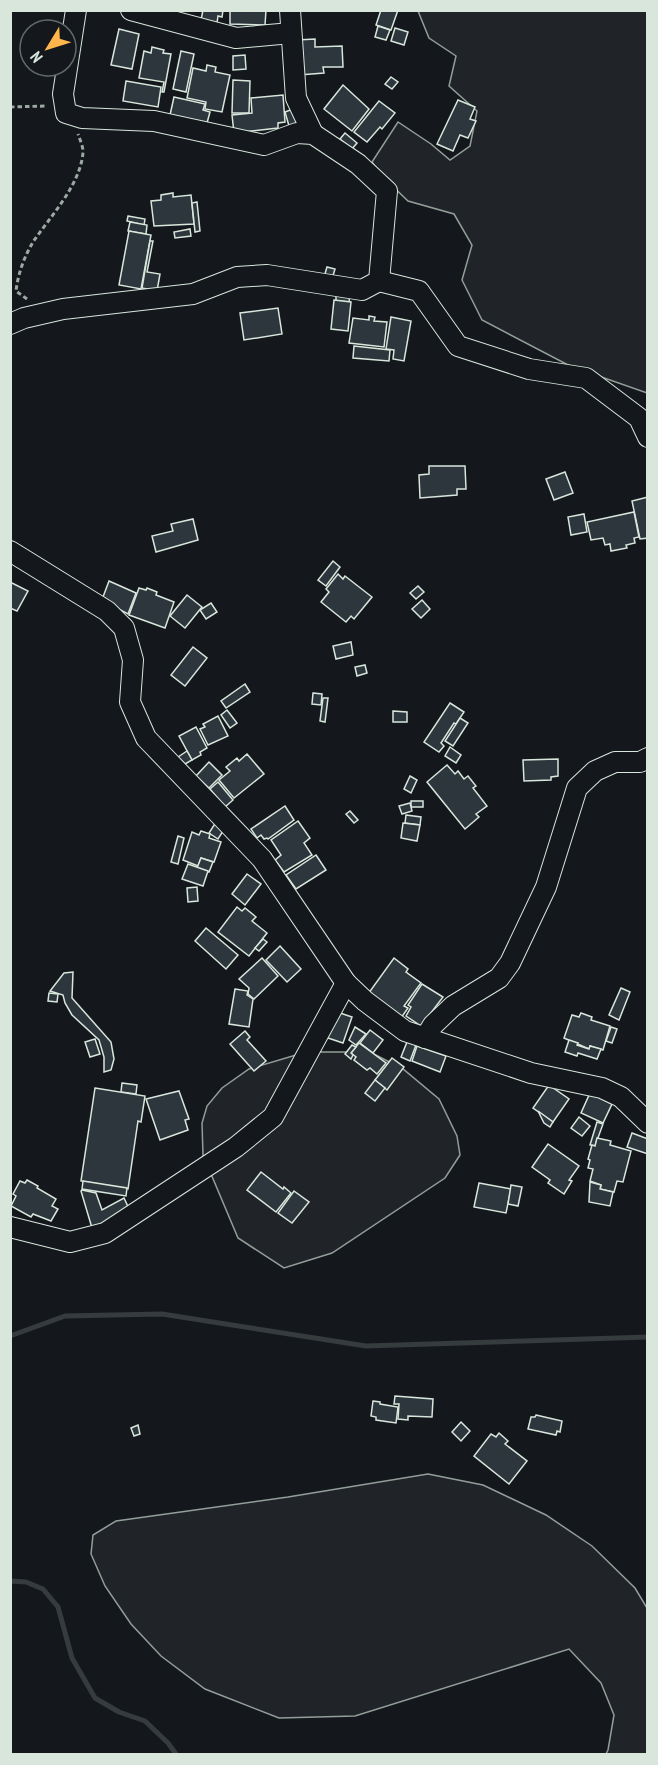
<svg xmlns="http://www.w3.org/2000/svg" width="658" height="1765" font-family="'PT Sans Narrow',sans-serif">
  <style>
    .green { fill: #202428; stroke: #939e99; stroke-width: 1.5 }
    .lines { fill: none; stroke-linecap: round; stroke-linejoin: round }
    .stream { stroke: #363b3e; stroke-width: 5 }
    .building { fill: #2c363c; stroke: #d8e6dc; stroke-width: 1.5 }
    .minor-casing { stroke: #d8e6dc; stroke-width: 22 }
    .path { stroke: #9da8a2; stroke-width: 3; stroke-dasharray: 4.5 3; stroke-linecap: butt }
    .minor { stroke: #14181c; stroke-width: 20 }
  </style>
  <rect width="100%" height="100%" fill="#14181c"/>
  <g class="green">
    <polygon points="418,11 647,11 647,393 570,366 482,320 462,280 472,245 454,214 408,201 382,176 372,162 398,122 431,144 450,160 470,146 477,111 449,86 456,56 429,38"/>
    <polygon points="306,1052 370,1052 403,1069 439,1099 457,1136 460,1155 445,1178 332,1253 284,1268 238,1238 203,1155 202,1123 207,1106 222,1088 249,1069"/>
    <polygon points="428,1474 483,1485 546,1515 592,1546 635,1588 647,1608 647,1754 606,1754 608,1750 614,1715 601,1683 569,1649 355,1716 279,1718 205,1689 161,1656 131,1624 105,1586 91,1554 93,1535 116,1521 288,1497"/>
  </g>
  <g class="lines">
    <g class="stream">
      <polyline points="10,1336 65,1316 162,1314 366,1346 648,1337"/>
      <polyline points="10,1581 26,1582 43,1589 58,1607 72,1658 95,1698 119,1712 145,1721 168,1743 176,1754"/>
    </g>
  </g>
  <g class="building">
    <polygon points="203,10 223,10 222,17 218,16 217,23 201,20"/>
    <polygon points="230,10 266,10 265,25 230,24"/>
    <polygon points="381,10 398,10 391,30 376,25"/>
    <polygon points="378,26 390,30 386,40 375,37"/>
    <polygon points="395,28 408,32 404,45 391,41"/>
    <polygon points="119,29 139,34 132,69 111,65"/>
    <polygon points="315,39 315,47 342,46 343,67 323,67 324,73 299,75 297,40"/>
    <polygon points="152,47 164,50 163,53 171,54 164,92 162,92 164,82 139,78 144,51 151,53"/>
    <polygon points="181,51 194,54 186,92 173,89"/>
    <polygon points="245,55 246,69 233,70 233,56"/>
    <polygon points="207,65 216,67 215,72 230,75 222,112 205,109 206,102 187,98 193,68 206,71"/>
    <polygon points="391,77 398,82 392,89 385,84"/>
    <polygon points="233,80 250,81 249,113 232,113"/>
    <polygon points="126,81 161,87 158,107 123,101"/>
    <polygon points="343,85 369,109 352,131 324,109"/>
    <polygon points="283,95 285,122 278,123 278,128 234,133 232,115 252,113 251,98"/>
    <polygon points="174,97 205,104 203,110 210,112 207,123 170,115"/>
    <polygon points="458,100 475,107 470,119 476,121 468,138 460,135 453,151 437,144"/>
    <polygon points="379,101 395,113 382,129 380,127 367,142 354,132"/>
    <polygon points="293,109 298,123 289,126 285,112"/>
    <polygon points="345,133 357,143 352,149 340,139"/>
    <polygon points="173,193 173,197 191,195 194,224 154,226 151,201 161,200 161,195"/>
    <polygon points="197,202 200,231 195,232 192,203"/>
    <polygon points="128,216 145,219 144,225 127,221"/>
    <polygon points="130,222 147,225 146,234 128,231"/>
    <polygon points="190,229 191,236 175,238 174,232"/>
    <polygon points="129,231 151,235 141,289 119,285"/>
    <polygon points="150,241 153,241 147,272 160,274 157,291 142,288"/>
    <polygon points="327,267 335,269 332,279 324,277"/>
    <polygon points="336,293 350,295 349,302 336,301"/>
    <polygon points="334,300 351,302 348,331 331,329"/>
    <polygon points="278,308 282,334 244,340 240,313"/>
    <polygon points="369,316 375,317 374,321 387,322 384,347 349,343 353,318 369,320"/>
    <polygon points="391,317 411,321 404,361 393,359 394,350 386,349"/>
    <polygon points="354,346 390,350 389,361 353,358"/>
    <polygon points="429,466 465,466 466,489 457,489 457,495 420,498 419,475 429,474"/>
    <polygon points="565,472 573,493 554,500 546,479"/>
    <polygon points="648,497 648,538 640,539 632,501"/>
    <polygon points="634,512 639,537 634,538 635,543 626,545 627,548 611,551 610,544 605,545 603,538 591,540 587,522"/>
    <polygon points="584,514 587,532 571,535 568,517"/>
    <polygon points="193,519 198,540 156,552 152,536 173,531 171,524"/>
    <polygon points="333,561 340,567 326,586 318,580"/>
    <polygon points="338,574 343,579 345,576 372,597 354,619 351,616 346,622 321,602 329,592 326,589"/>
    <polygon points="109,581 136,593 128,614 107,603 108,600 103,597"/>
    <polygon points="10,582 28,591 17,611 10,608"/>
    <polygon points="418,586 424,592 416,599 410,593"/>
    <polygon points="139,588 146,590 147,588 157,592 156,595 174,602 165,628 129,615"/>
    <polygon points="187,595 202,607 185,628 170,616"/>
    <polygon points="422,600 430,609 421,618 412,609"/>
    <polygon points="211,603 217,612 206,619 200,610"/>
    <polygon points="351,642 353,655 336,659 333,646"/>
    <polygon points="193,647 207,658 185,686 171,675"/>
    <polygon points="365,665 367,673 357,676 355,667"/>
    <polygon points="245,684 250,692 226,708 221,701"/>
    <polygon points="313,693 322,694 321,705 312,704"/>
    <polygon points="323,698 328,698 325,722 320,721"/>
    <polygon points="450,703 464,712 456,724 454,723 441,743 444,746 439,752 424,742"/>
    <polygon points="227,710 237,723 230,728 221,715"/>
    <polygon points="393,711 407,712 407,722 393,722"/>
    <polygon points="218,716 228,736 208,745 200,729 205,727 203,724"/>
    <polygon points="460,718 468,723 453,746 445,741"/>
    <polygon points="196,727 207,748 200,752 201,755 192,760 179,736"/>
    <polygon points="450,747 461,755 456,763 445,756"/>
    <polygon points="187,751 192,760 185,764 178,757"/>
    <polygon points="247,754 264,774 234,798 219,780 230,771 226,767 237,758 239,761"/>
    <polygon points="558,759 558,776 551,777 551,780 524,781 523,760"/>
    <polygon points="209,762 222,775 209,788 196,776"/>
    <polygon points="447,765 455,774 458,771 464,779 468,776 476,786 473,788 487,806 476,814 479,817 465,829 427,782"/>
    <polygon points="410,776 417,780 411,793 404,789"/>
    <polygon points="218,782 233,800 225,807 210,789"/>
    <rect x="411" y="801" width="12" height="6"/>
    <polygon points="410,803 412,811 402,814 399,806"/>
    <polygon points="285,806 294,820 268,839 267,838 264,839 261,835 257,838 251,829"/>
    <polygon points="350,811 358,820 354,823 346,814"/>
    <polygon points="406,815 421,817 420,825 405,823"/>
    <polygon points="298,821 310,838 304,843 312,855 284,872 275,860 281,855 271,840"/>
    <polygon points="216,822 225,828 218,839 209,833"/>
    <polygon points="403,823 420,825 417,841 401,838"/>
    <polygon points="201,831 210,834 209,838 221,842 214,862 201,858 198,866 183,860 192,832 199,835"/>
    <polygon points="178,836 184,838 178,864 171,862"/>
    <polygon points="316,855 326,870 296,889 286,875"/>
    <polygon points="201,858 213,862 209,872 197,868"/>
    <polygon points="188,864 208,871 203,886 182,879"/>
    <polygon points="247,874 261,884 245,905 232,894"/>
    <polygon points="197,887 198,901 188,902 187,888"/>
    <polygon points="237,907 242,911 245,908 256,917 252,921 267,933 249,956 218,932"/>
    <polygon points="206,928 238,955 226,969 195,941"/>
    <polygon points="263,939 267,942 259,951 255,948"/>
    <polygon points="280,946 301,969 287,982 266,960"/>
    <polygon points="262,958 278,976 254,999 248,994 249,988 239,979"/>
    <polygon points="394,958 408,969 406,972 421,983 404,1006 408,1008 401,1018 368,994"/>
    <polygon points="73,972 72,998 111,1042 114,1059 111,1070 104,1072 104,1057 99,1040 72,1015 65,1003 63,995 50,991 64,973"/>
    <polygon points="422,984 443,997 421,1026 406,1016 411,1007 408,1005"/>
    <polygon points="621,988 630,992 619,1020 609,1015"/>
    <polygon points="235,989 248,991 247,995 253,999 249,1027 229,1024"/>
    <polygon points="49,993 58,994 57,1002 48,1001"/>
    <polygon points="334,1011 352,1017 343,1043 325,1037"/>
    <polygon points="581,1013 592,1017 591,1020 610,1026 603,1050 590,1046 589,1049 564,1038 572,1015 579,1017"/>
    <polygon points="355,1027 366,1034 356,1045 349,1040"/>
    <polygon points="611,1027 617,1029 612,1043 606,1041"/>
    <polygon points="370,1030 383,1040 373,1053 360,1043"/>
    <polygon points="245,1031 250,1037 247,1040 266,1061 254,1071 230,1044"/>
    <polygon points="95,1039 100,1054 90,1057 85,1042"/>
    <polygon points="569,1040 578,1043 577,1045 589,1049 590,1046 601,1049 597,1059 578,1053 577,1056 565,1052"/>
    <polygon points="407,1042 416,1045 410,1061 401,1057"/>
    <polygon points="359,1043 386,1063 377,1074 370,1068 367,1070 354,1060 356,1057 351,1053"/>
    <polygon points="352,1045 356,1047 351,1053 353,1055 351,1059 345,1054"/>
    <polygon points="417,1046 446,1056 440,1072 412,1061"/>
    <polygon points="392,1058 404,1067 387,1090 375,1080"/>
    <polygon points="375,1080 385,1088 375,1101 365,1093"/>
    <polygon points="122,1083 137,1085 136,1094 121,1092"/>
    <polygon points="549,1085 569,1099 553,1122 533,1108"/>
    <polygon points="95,1088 145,1096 141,1122 138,1121 128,1189 81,1181"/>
    <polygon points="179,1091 189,1119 185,1120 188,1130 160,1140 146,1099"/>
    <polygon points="590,1093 612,1104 603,1123 581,1113"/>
    <polygon points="538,1111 553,1122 550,1127 544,1123"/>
    <polygon points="579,1117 590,1126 582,1136 571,1128"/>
    <polygon points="597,1122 603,1124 595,1146 590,1145"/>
    <polygon points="632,1133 648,1139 648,1154 627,1147"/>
    <polygon points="597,1138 611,1141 610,1145 631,1151 623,1182 617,1181 614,1192 600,1189 601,1185 590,1181 593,1169 588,1168 590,1160 588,1159 592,1145 595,1146"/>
    <polygon points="548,1144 579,1166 569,1180 572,1181 564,1194 548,1183 550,1180 532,1167"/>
    <polygon points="261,1172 283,1189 284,1187 291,1193 276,1212 247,1190"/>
    <polygon points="27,1180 38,1186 37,1188 56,1199 52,1206 58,1209 51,1221 33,1214 31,1217 11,1206 16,1196 13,1194 20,1181 25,1183"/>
    <polygon points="83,1181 127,1188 126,1196 82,1189"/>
    <polygon points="590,1182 601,1185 600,1189 613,1192 610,1206 589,1202"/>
    <polygon points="479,1183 511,1189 506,1213 474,1207"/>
    <polygon points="511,1185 522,1187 518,1206 508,1204"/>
    <polygon points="82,1190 96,1193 102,1210 124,1198 130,1211 92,1228 81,1191"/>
    <polygon points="294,1191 309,1202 292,1223 278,1213"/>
    <polygon points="395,1396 433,1399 432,1417 408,1416 408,1420 398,1419 399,1404 394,1404"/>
    <polygon points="373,1401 380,1402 380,1404 398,1407 396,1423 376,1420 376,1417 371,1416"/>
    <polygon points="536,1415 562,1421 560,1432 557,1431 556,1435 528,1429 531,1417 535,1417"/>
    <polygon points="461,1422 470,1431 461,1441 452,1432"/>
    <polygon points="138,1425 140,1434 134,1436 131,1428"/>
    <polygon points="499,1433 508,1441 505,1444 527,1461 509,1484 474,1456 491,1434 496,1437"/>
  </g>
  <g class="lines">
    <defs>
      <g id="minor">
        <polyline points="131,10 236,38 291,33"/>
        <polyline points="290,10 296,98 313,134"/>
        <polyline points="379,281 419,291 458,346 529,369 586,378 639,418 648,437"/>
        <polyline points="10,324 24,318 63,309 193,294 237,277 267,275 362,290 379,281 387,191 358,164 313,134 297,133 264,145 154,121 82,118 66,113 63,94 76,10"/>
        <polyline points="10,551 107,611 124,628 133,660 130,702 146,738 262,859 346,983 365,1001 405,1031 531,1073 602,1088 621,1097 648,1123"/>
        <polyline points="425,1038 433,1025 453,1006 499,978 510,963 546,887 577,788 595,771 615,762 640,762 648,758"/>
        <polyline points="10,1227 70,1242 105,1233 236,1147 273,1117 346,983"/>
      </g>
    </defs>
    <use href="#minor" class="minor-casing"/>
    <g class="path">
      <polyline points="10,107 46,106"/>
      <path d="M27 299 16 291C18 274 24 257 33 242 50 217 81 184 83 152 83 146 80 140 78 134"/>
    </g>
    <use href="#minor" class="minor"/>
  </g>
  <rect width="658" height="1765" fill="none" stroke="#d8e6dc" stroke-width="24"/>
  <g transform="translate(48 48) rotate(232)"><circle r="28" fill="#14181c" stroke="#626a69" stroke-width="1.5"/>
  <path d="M0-4.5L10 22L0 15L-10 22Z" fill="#ffb74d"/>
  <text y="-9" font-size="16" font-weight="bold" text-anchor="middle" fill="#d8e6dc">N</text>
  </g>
</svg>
